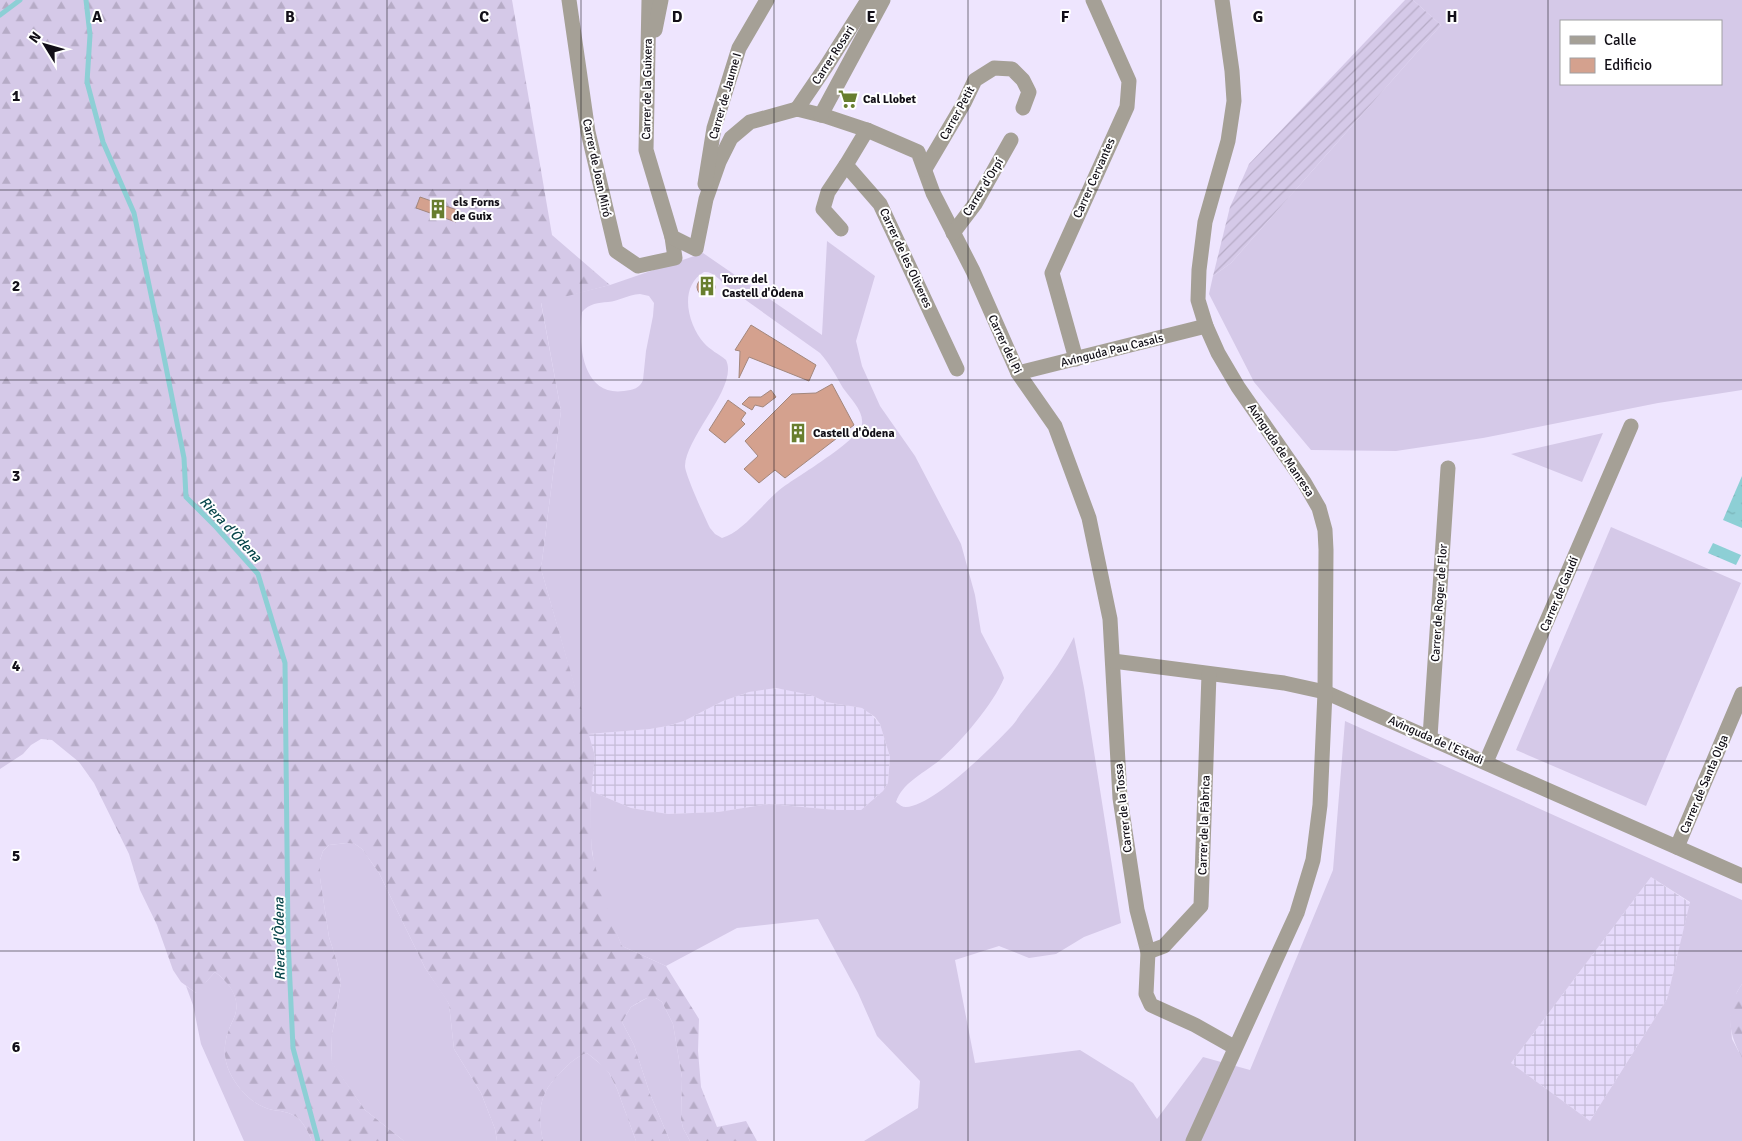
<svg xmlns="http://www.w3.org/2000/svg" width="1742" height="1141" font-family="Signika,sans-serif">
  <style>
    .industrial { fill: url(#industrial-grid) }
    .grass { fill: #d5c9e8; fill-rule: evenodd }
    .forest { fill: url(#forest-firs) }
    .garden { fill: url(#garden-furrows) }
    .water { fill: url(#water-ripples) }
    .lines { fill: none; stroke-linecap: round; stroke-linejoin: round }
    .stream { stroke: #8dcfd5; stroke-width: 5 }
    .building { fill: #d4a18e; stroke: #a2877d }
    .minor { stroke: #a5a096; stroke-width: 15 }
    .tertiary { stroke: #a5a096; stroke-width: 15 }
    .grid { fill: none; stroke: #120f17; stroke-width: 1; stroke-opacity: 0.55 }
    .labels { text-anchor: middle; stroke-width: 4; stroke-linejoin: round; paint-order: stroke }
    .street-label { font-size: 12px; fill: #120f17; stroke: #fff }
    .poi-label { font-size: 12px; font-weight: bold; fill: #120f17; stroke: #fff; text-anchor: start }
    .water-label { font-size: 14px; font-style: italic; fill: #054449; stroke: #fff }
    .grid-label { font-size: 16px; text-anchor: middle; font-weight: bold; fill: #120f17; stroke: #fff; stroke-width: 4; stroke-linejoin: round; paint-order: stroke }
  </style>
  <defs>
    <pattern id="industrial-grid" width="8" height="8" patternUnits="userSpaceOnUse" patternTransform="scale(1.25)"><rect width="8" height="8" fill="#e7dbfc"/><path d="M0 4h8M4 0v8" fill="none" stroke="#c5bbd7"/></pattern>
    <pattern id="forest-firs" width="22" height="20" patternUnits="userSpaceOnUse" patternTransform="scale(1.25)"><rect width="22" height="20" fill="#d5c9e8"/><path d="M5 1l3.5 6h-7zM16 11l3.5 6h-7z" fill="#b6abc6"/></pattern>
    <pattern id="garden-furrows" width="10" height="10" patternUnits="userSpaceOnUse" patternTransform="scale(1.25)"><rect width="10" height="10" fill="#d5c9e8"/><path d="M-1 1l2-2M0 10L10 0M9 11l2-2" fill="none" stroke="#b6abc6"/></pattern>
    <pattern id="water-ripples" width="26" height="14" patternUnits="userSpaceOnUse" patternTransform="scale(1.25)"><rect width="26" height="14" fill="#8dcfd5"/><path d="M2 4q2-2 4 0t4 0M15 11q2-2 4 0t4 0" fill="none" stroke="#79b1b6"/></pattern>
  </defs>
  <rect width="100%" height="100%" fill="#eee5fe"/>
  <g class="industrial">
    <polygon points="766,688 785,689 811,695 826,702 862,708 869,712 880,724 890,757 888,783 883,791 861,810 836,810 769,804 718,812 668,814 631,808 591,791 595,756 588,734 650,729 667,726 684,721 723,701 749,692"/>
    <polygon points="1651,877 1690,903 1667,999 1590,1121 1511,1063"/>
  </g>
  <g class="grass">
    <path d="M1413 0H1742V390L1658 403 1483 438 1396 451 1311 450 1254 382 1209 294 1213 276 1231 263 1441 25ZM1561 21H1721V84H1561Z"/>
    <path d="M827 241 875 276 856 341 862 366 880 406 915 456 961 544 975 595 981 632 1001 670 1004 678C994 703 960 743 940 760 923 774 903 782 896 802 900 805 902 807 906 807 933 806 991 748 1010 728 1016 722 1020 714 1026 707 1044 685 1061 663 1074 637L1084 688 1121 923 1084 937 1056 954 1029 958 999 946 955 960 975 1063 1080 1050 1133 1083 1157 1119 1203 1057 1250 1070 1333 870 1345 721 1742 900V984L1737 992 1730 1018 1732 1039 1742 1058V1141H864L918 1108 920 1081 877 1036 858 993 818 919 737 928 666 966 622 946C616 932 609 917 604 903 592 870 588 826 591 791L631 808 668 814 718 812 769 804 836 810H861L883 791 888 783 890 757 880 724 875 717 862 708 826 702 811 695 776 688 749 692 723 701 684 721 667 726 650 729 588 734 541 569 561 411 541 302 610 285 703 253 822 335ZM704 272C713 271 720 280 726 286L820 353C830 364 836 376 843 388 850 398 864 411 862 424 861 438 802 474 789 483 766 497 746 531 722 538L715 534 710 528C705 518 685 474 685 466 686 436 739 386 726 360 719 354 710 350 704 343 688 325 678 287 704 272ZM640 294 649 296 654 303 653 316 646 351 643 380C640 388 633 390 624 391 581 397 578 342 582 312 590 303 598 303 608 302 619 301 627 295 640 294ZM1651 877 1690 902 1667 999 1590 1121 1511 1063Z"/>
    <polygon points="1603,433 1582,482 1511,454"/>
    <polygon points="1611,527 1741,583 1646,806 1516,750"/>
    <polygon points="347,843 355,844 362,849 379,873 425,968 445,997 449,1004 454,1049 481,1093 495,1129 497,1141 404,1141 365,1110 331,1062 332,1035 341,982 337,962 329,937 320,878 320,860 323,851 329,845"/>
    <path d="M215 972C227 981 239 994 236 1011 235 1018 230 1025 228 1032 223 1046 224 1061 230 1073 239 1091 254 1106 273 1110 281 1111 288 1112 295 1116 304 1122 308 1132 312 1141H244L201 1044 193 1005 186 986 196 993Z"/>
    <polygon points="647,998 656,998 662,1002 673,1024 682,1078 681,1119 683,1128 690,1141 670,1141 650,1094 634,1045 622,1022 631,1007"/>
    <path d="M587 1053 604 1067 609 1073 617 1089 636 1141H543C537 1110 539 1093 562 1071 570 1063 577 1056 587 1053Z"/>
  </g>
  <g class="forest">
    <path d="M0 0H512L552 235 610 285 541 303 561 411 541 569 595 756 590 805 592 853 604 901 622 946 666 966 699 1019 698 1051 701 1087 717 1127 746 1121 757 1141H690L683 1128 681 1119 682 1078 673 1024 662 1002 656 998H647L639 1002 631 1007 622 1022 634 1045 650 1094 670 1141H636L617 1089 609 1073 597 1061 587 1053C577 1056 570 1063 562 1071 539 1093 537 1110 543 1141H497L495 1129 481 1093 454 1049 449 1004 425 968 379 873 362 849 355 844 347 843 329 845 323 851 320 860V878L329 937 337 962 341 982 332 1035 331 1061 365 1110 404 1141H312C308 1132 304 1122 295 1116 288 1112 281 1111 273 1110 254 1106 239 1091 230 1073 224 1061 223 1046 228 1032 230 1025 235 1018 236 1011 239 995 227 981 215 972L206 982 202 992 196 993 181 982 173 970 157 925 140 890 129 854 94 783 79 762 52 740 41 739 31 745 23 754 0 769Z"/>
    <path d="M1742 984V1058C1728 1032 1724 1010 1742 984Z"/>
  </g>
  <polygon class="garden" points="1405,0 1413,0 1441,25 1231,263 1213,276 1230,207 1249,164"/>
  <g class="water">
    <polygon points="1742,476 1742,528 1723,520"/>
    <polygon points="1713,543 1741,555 1736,565 1708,553"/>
  </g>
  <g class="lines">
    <g class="stream">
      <polyline points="86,0 90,35 87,82 103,142 134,213 163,352 184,458 186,497 216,527 258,574 285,663 288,939 293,1048 318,1141"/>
      <polyline points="0,15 20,0"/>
    </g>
  </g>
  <g class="building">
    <polygon points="420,197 460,211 456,222 416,208"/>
    <circle cx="706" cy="287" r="9"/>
    <polygon points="751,325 816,365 809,381 749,357 739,378 740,351 735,350"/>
    <polygon points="832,384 854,425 785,478 775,470 759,483 744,469 758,456 745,441 792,394 816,393"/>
    <polygon points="771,390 776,397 763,407 755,405 752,410 742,404 749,397 761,397"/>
    <polygon points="728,400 746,413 741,420 745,424 725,443 709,430"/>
  </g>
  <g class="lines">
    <g class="minor">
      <polyline points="569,0 588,132 616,251 638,266 675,258 672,237"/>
      <polyline points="649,0 646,150 672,237 696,249 706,199 719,162 731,138 750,122 797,109 825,116 867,130 918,152 933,193 973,271 1018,373 1055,426 1089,518 1110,619 1120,798 1137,910 1148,952 1146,994 1151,1005 1195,1025 1234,1047"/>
      <polyline points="655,30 661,0"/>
      <polyline points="797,109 827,65 868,0"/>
      <polyline points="821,115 883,0"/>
      <polyline points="867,130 846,165 880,204 957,369"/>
      <polyline points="925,169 964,103 975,80 994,68 1012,69 1023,80 1029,92 1023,108"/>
      <polyline points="705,184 714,128 739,48 767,0"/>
      <polyline points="841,229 823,209 828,192 846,165"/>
      <polyline points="953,233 975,204 1011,140"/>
      <polyline points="1076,359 1052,273 1127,107 1129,81 1093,0"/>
      <polyline points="1018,373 1206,326"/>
      <polyline points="1113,661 1284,683 1325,692 1742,876"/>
      <polyline points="1430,737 1448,468"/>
      <polyline points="1486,762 1631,426"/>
      <polyline points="1677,847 1742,694"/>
      <polyline points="1148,952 1164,946 1201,906 1209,674"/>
    </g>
    <polyline class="tertiary" points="1193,1141 1297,913 1313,860 1320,805 1325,692 1326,550 1325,530 1319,508 1304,482 1238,387 1218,353 1206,326 1198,300 1199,270 1205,222 1228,141 1234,101 1232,71 1222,0"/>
  </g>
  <path class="grid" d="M194 0V1141M387 0V1141M581 0V1141M774 0V1141M968 0V1141M1161 0V1141M1355 0V1141M1548 0V1141M0 190H1742M0 380H1742M0 570H1742M0 761H1742M0 951H1742"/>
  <defs>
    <symbol id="supermarket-bare" viewBox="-9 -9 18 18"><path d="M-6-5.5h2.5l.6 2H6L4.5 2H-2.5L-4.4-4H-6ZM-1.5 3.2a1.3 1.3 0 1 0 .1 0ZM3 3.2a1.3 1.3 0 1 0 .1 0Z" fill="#687e2f" stroke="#fff" stroke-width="2.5" paint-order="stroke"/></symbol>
    <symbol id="building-bare" viewBox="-9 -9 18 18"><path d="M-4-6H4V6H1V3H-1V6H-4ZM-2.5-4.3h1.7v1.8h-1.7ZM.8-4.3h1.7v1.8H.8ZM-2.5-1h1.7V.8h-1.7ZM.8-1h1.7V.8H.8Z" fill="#687e2f" stroke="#fff" stroke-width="2.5" paint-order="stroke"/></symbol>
  </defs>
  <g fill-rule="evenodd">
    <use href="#supermarket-bare" x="834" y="85" width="28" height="28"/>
    <use href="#building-bare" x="424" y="195" width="28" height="28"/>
    <use href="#building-bare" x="693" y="272" width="28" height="28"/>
    <use href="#building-bare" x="784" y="419" width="28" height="28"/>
  </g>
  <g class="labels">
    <g class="street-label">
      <text transform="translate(833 55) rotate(-57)" y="4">Carrer Rosari</text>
      <text transform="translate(647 89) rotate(-89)" y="4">Carrer de la Guixera</text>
      <text transform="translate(725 96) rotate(-74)" y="4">Carrer de Jaume I</text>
      <text transform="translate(957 113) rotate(-61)" y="4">Carrer Petit</text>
      <text transform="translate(597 168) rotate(78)" y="4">Carrer de Joan Miró</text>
      <text transform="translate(1094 178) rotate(-66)" y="4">Carrer Cervantes</text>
      <text transform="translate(983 187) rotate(-58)" y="4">Carrer d'Orpí</text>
      <text transform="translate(906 258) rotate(65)" y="4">Carrer de les Oliveres</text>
      <text transform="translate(1005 344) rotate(65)" y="4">Carrer del Pi</text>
      <text transform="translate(1112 350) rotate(-14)" y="4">Avinguda Pau Casals</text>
      <text transform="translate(1281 450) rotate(56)" y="4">Avinguda de Manresa</text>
      <text transform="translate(1559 594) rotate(-67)" y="4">Carrer de Gaudí</text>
      <text transform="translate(1439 603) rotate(-86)" y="4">Carrer de Roger de Flor</text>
      <text transform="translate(1436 740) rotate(24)" y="4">Avinguda de l'Estadi</text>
      <text transform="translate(1704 784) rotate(-67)" y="4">Carrer de Santa Olga</text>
      <text transform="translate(1123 808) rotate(-96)" y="4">Carrer de la Tossa</text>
      <text transform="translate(1204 825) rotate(-88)" y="4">Carrer de la Fàbrica</text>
    </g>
    <g class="poi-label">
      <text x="863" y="103">Cal Llobet</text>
      <text x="453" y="206">els Forns<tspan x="453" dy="14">de Guix</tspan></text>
      <text x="722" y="283">Torre del<tspan x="722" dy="14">Castell d'Òdena</tspan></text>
      <text x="813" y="437">Castell d'Òdena</text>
    </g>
    <g class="water-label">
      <text transform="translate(231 529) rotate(47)" y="5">Riera d'Òdena</text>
      <text transform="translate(279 939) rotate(-91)" y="5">Riera d'Òdena</text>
    </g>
  </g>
  <g class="grid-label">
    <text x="97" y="22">A</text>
    <text x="290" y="22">B</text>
    <text x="484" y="22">C</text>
    <text x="677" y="22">D</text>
    <text x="871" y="22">E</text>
    <text x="1065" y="22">F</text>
    <text x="1258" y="22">G</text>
    <text x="1452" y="22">H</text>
    <text x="16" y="101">1</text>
    <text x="16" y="291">2</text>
    <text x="16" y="481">3</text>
    <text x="16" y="671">4</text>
    <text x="16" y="861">5</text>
    <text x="16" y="1052">6</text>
  </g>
  <rect x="1560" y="20" width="162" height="65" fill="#ffffff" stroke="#a09fa2"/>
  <rect x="1570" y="36" width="25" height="8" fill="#a5a096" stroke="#a09fa2"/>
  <text x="1604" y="45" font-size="15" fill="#120f17">Calle</text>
  <rect x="1570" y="58" width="25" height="15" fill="#d4a18e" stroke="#a09fa2"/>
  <text x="1604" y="70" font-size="15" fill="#120f17">Edificio</text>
  <g transform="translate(45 45) rotate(307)" stroke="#ffffff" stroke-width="4" paint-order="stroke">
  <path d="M0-4L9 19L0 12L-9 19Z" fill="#120f17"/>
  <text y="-8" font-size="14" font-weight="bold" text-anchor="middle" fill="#120f17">N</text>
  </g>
</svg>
